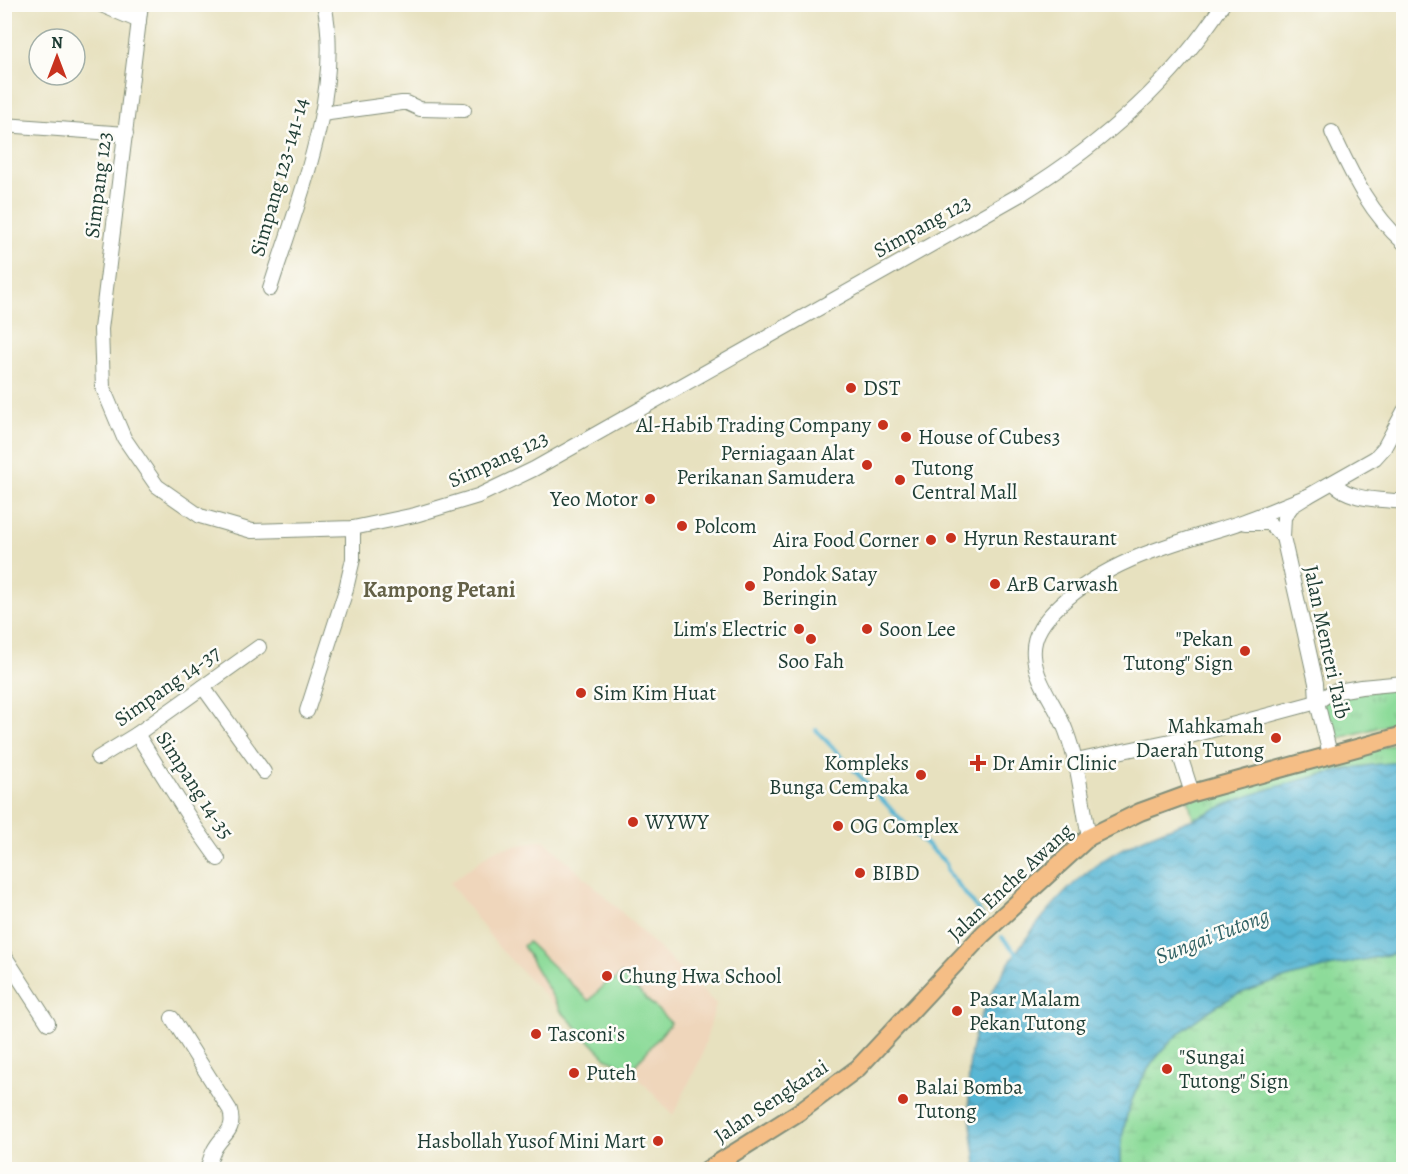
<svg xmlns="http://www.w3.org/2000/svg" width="1408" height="1174" font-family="Alegreya,serif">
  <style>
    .built { fill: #efd6bb }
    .grass { fill: #8ddb9a; stroke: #568c67; stroke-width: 1.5 }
    .wetland { fill: url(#wetland-marsh); stroke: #568c67; stroke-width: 1.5 }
    .park { fill: url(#park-tufts); stroke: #568c67; stroke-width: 1.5 }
    .water { fill: url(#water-waves); stroke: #3a7a84; stroke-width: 1.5 }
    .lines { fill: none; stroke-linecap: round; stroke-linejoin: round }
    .stream { stroke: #56b6d4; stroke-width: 4 }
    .minor-casing { stroke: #838f7a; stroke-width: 16 }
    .major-casing { stroke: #838f7a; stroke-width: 20 }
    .minor { stroke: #fff; stroke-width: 14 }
    .major { stroke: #f5be86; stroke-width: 16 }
    .poi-dot { fill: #c8321e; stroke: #fdfcf7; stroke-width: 2 }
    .labels { text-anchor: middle; stroke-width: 5; stroke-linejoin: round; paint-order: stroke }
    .street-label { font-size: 21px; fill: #1f3d34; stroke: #fdfcf7 }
    .poi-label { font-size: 21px; fill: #1f3d34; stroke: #fdfcf7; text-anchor: start }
    .neighbourhood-label { font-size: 22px; font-weight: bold; fill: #646147; stroke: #fdfcf7 }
    .water-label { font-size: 22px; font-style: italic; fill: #306164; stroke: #fdfcf7 }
  </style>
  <defs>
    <pattern id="wetland-marsh" width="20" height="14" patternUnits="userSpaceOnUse" patternTransform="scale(1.5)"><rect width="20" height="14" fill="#8ddb9a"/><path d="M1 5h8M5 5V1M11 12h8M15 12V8" fill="none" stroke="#79bd85"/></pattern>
    <pattern id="park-tufts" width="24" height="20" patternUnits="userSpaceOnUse" patternTransform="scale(1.5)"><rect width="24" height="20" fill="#8ddb9a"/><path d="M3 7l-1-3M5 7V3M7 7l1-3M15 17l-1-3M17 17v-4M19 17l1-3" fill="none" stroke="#79bd85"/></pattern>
    <pattern id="water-waves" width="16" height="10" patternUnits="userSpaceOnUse" patternTransform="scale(1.5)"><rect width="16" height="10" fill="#56b6d4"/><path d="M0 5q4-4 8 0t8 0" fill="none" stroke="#4795ad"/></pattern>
  </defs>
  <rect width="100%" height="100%" fill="#fdfcf7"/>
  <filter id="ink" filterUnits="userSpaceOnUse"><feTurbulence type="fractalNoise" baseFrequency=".0167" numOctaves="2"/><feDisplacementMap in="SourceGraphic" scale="12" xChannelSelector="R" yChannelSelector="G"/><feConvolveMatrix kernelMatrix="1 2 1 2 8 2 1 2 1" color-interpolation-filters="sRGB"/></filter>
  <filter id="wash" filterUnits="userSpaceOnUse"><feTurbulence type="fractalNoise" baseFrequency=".008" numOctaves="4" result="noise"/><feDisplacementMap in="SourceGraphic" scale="24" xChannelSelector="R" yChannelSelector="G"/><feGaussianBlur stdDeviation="1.35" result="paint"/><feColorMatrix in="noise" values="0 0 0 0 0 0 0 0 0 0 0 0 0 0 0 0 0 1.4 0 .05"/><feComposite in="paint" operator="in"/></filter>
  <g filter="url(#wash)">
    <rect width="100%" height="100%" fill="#e7e1bf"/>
    <polygon class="built" points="544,840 608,899 716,1004 701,1058 673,1115 631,1070 606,1058 499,948 450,883 494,850"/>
    <polygon class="grass" points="528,942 589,1001 611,978 614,981 621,974 671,1023 631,1070 606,1058 561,1011 523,946"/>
    <path class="wetland" d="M1403 952V1169L1121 1170C1118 1089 1163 1035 1230 998 1241 992 1254 989 1265 985 1311 969 1356 961 1403 952Z"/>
    <g class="park">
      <polygon points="1403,686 1403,721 1328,741 1319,699"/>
      <path d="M1403 742V762C1331 766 1260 791 1193 819L1188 798Z"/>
    </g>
    <path class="water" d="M1403 762V952C1356 961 1311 969 1265 985 1254 989 1241 992 1230 998 1163 1035 1118 1089 1121 1169H977C970 1121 961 1068 979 1021 998 969 1051 899 1095 866 1125 843 1159 832 1193 819 1209 813 1224 805 1240 799 1287 782 1353 765 1403 762Z"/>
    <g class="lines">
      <g class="stream">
        <polyline points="816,730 909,828 946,863 948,872 982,915"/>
        <polyline points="1002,937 1019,956"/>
      </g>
    </g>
  </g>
  <g filter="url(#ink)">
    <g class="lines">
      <defs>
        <g id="minor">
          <polyline points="99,4 139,21"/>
          <path d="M141 4 101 329 103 388 124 438 157 486 200 516 252 531 353 528 415 515 478 496 534 469 1021 194C1102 144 1171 84 1223 4"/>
          <polyline points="322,114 402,103 407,103 420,109 464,110"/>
          <polyline points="4,125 126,134"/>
          <path d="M1332 132C1352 174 1368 211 1404 243"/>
          <path d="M270 289C296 206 344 91 324 4"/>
          <path d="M1333 482C1349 501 1380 499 1404 502"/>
          <polyline points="1246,523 1269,523 1283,537"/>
          <polyline points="203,687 264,772"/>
          <polyline points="307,711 345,593 353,559 353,528"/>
          <polyline points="137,734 194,825 218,859"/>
          <polyline points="1175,740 1192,793"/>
          <polyline points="1330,754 1317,702 1316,683 1303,625 1283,537 1284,517 1292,506 1308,496 1375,458 1384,448 1404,411"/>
          <polyline points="98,758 137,734 259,647"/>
          <polyline points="1076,761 1175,740 1317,702 1332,692 1361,687 1404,683"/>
          <path d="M1089 837C1082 802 1079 765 1066 731 1057 706 1036 683 1034 656 1032 635 1045 619 1060 605 1109 559 1173 544 1236 524 1260 516 1284 505 1308 496"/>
          <polyline points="4,955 48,1023"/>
          <path d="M172 1018 230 1110C236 1132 223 1133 214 1150 211 1156 209 1163 207 1170"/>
        </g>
        <polyline id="major" points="707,1170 799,1112 858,1068 983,934 1089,837 1140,812 1192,793 1404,735"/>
      </defs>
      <use href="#minor" class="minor-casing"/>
      <use href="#major" class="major-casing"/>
      <use href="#minor" class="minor"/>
      <use href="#major" class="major"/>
    </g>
  </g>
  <g class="poi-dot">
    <circle cx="851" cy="388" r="6"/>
    <circle cx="883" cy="425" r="6"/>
    <circle cx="906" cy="437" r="6"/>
    <circle cx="867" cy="465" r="6"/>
    <circle cx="900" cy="480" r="6"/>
    <circle cx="650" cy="499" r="6"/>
    <circle cx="682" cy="526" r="6"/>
    <circle cx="951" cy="538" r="6"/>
    <circle cx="931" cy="540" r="6"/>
    <circle cx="995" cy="584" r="6"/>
    <circle cx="750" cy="586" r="6"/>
    <circle cx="799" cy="629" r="6"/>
    <circle cx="867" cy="629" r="6"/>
    <circle cx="811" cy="639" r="6"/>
    <circle cx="1245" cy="651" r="6"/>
    <circle cx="581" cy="693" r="6"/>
    <circle cx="1276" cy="738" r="6"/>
    <path d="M975 754h6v6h6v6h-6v6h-6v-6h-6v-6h6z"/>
    <circle cx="921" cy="775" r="6"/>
    <circle cx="633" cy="822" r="6"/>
    <circle cx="838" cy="826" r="6"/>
    <circle cx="860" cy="873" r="6"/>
    <circle cx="607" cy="976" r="6"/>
    <circle cx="957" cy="1011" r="6"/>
    <circle cx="536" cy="1034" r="6"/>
    <circle cx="1167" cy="1069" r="6"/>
    <circle cx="574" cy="1073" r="6"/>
    <circle cx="903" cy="1099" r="6"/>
    <circle cx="658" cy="1141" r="6"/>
  </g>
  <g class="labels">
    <g class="street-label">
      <text transform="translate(279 177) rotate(-74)" y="7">Simpang 123-141-14</text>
      <text transform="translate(98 185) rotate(-83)" y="7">Simpang 123</text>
      <text transform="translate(922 226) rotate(-29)" y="7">Simpang 123</text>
      <text transform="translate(498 459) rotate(-25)" y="7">Simpang 123</text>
      <text transform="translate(1327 642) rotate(78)" y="7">Jalan Menteri Taib</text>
      <text transform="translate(167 686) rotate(-35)" y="7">Simpang 14-37</text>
      <text transform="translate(195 785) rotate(57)" y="7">Simpang 14-35</text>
      <text transform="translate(1010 882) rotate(-43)" y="7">Jalan Enche Awang</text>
      <text transform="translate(771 1101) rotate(-34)" y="7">Jalan Sengkarai</text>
    </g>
    <g class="poi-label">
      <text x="863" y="395">DST</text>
      <text x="871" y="432" text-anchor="end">Al-Habib Trading Company</text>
      <text x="918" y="444">House of Cubes3</text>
      <text x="855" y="460" text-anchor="end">Perniagaan Alat<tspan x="855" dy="24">Perikanan Samudera</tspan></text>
      <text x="912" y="475">Tutong<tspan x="912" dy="24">Central Mall</tspan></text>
      <text x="638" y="506" text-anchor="end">Yeo Motor</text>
      <text x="694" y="533">Polcom</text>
      <text x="963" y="545">Hyrun Restaurant</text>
      <text x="919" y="547" text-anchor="end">Aira Food Corner</text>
      <text x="762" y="581">Pondok Satay<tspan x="762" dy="24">Beringin</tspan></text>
      <text x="1007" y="591">ArB Carwash</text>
      <text x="787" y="636" text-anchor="end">Lim's Electric</text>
      <text x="879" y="636">Soon Lee</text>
      <text x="1233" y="646" text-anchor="end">"Pekan<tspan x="1233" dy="24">Tutong" Sign</tspan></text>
      <text x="811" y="668" text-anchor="middle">Soo Fah</text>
      <text x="593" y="700">Sim Kim Huat</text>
      <text x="1264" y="733" text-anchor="end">Mahkamah<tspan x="1264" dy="24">Daerah Tutong</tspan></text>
      <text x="909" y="770" text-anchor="end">Kompleks<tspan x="909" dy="24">Bunga Cempaka</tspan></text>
      <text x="992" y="770">Dr Amir Clinic</text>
      <text x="645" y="829">WYWY</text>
      <text x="850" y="833">OG Complex</text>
      <text x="872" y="880">BIBD</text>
      <text x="619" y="983">Chung Hwa School</text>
      <text x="969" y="1006">Pasar Malam<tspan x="969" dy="24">Pekan Tutong</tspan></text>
      <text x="548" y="1041">Tasconi's</text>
      <text x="1179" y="1064">"Sungai<tspan x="1179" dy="24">Tutong" Sign</tspan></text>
      <text x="586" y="1080">Puteh</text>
      <text x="915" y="1094">Balai Bomba<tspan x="915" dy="24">Tutong</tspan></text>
      <text x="646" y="1148" text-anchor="end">Hasbollah Yusof Mini Mart</text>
    </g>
    <g class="neighbourhood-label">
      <text x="439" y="597">Kampong Petani</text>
    </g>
    <g class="water-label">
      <text transform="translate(1212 935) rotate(-21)" y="8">Sungai Tutong</text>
    </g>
  </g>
  <rect width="1408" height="1174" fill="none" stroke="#fdfcf7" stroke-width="24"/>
  <g transform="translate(57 57)"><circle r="28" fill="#fdfcf7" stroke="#a4b0a9" stroke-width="1.5"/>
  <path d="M0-4.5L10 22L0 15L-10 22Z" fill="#c8321e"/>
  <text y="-9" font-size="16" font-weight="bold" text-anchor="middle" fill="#1f3d34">N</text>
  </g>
</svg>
